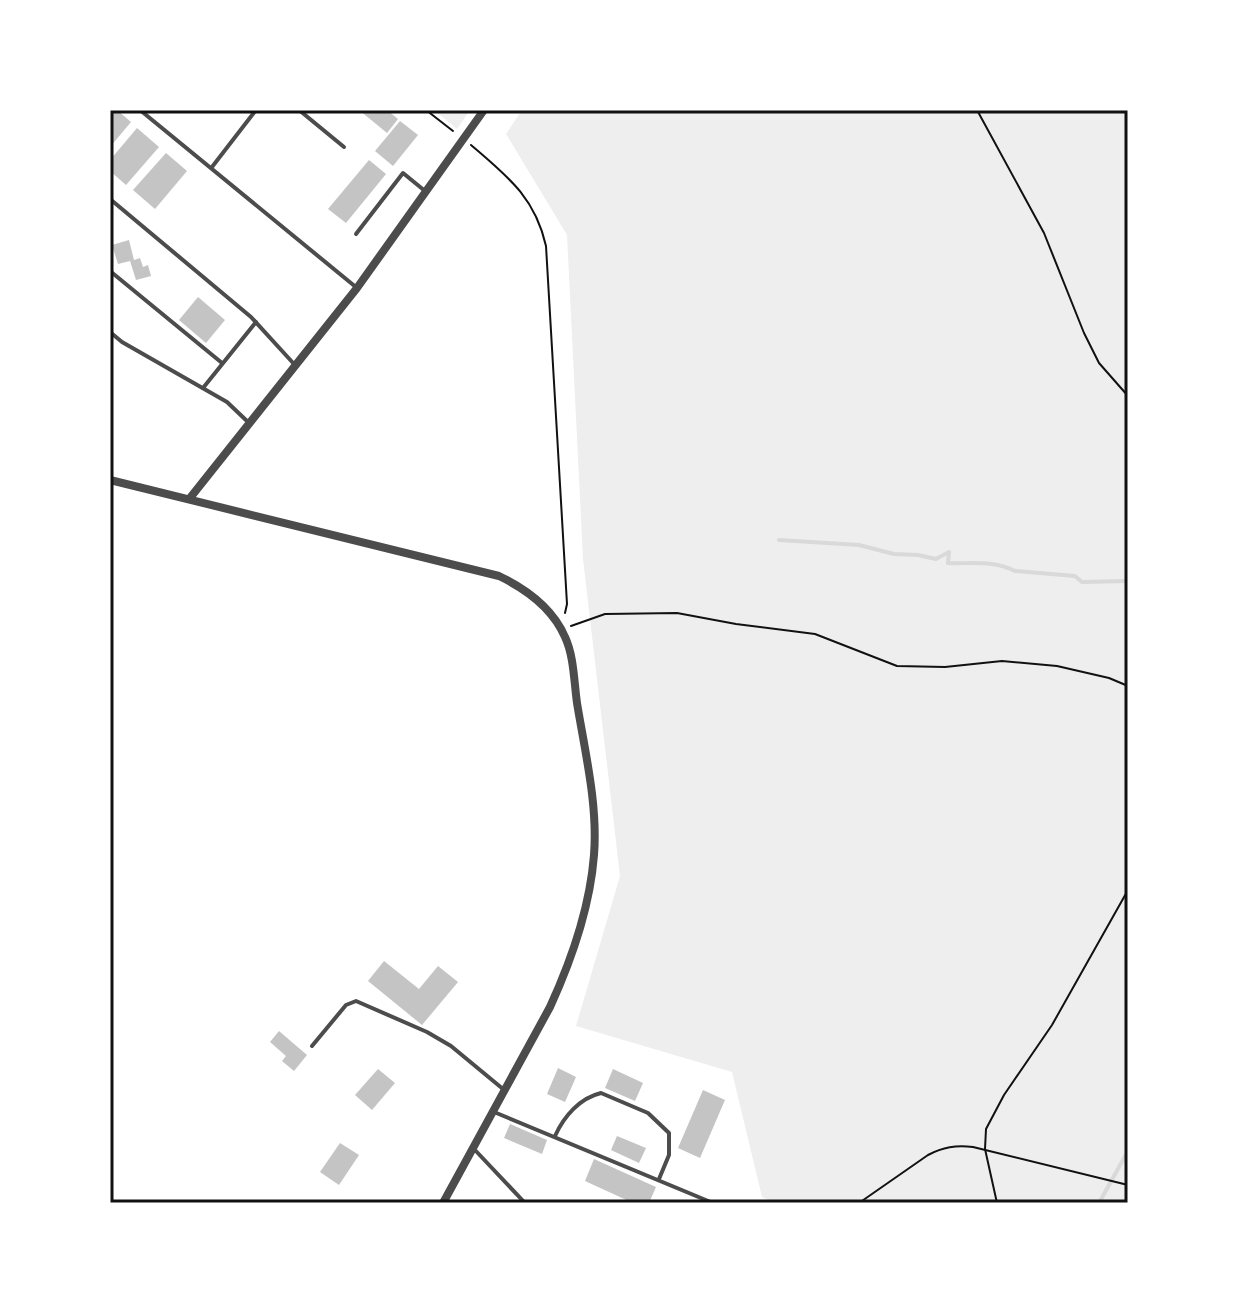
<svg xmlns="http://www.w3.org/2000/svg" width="1238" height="1313" font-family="Figtree,sans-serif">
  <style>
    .green { fill: #eee }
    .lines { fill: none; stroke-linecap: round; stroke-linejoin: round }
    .stream { stroke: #d9d9d9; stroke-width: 4 }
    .building { fill: #c4c4c4 }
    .path { stroke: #111; stroke-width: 2 }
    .service { stroke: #4c4c4c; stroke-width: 4 }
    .minor { stroke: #4c4c4c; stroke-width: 8 }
    .neatline { fill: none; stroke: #111; stroke-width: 3 }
  </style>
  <rect width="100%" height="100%" fill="#fff"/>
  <g class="green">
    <polygon points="434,110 470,110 457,129"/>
    <polygon points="522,110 1128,110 1128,1203 775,1203 762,1197 732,1072 576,1026 620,876 583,559 567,235 506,134"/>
  </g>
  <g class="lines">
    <g class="stream">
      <path d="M779 540 859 545 894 554 918 555 936 559 949 552 948 563C971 564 995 560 1015 571L1075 576 1082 582 1128 581"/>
      <polyline points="1099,1203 1128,1151"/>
    </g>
  </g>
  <g class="building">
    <polygon points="110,110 117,110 131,122 110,147"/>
    <polygon points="359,110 387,110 398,119 387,133"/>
    <polygon points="400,121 418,135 393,166 375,151"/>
    <polygon points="137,128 159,147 126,185 110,171 110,160"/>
    <polygon points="166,153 187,171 155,209 133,190"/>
    <polygon points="369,160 386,174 346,223 328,209"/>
    <polygon points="129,240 134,260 140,258 143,267 148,265 151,276 136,280 130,261 118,264 112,245"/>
    <polygon points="198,297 225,320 206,343 179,320"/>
    <polygon points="384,961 419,989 438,966 458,982 422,1025 368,981"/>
    <polygon points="279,1031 307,1055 294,1071 282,1061 286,1056 270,1042"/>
    <polygon points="558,1068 576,1077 565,1102 547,1094"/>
    <polygon points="378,1069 395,1083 372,1110 355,1095"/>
    <polygon points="613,1069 643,1083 635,1101 605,1088"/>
    <polygon points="703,1090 725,1100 700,1158 678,1148"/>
    <polygon points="510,1124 547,1140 542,1154 504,1138"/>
    <polygon points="617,1136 646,1148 639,1163 611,1150"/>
    <polygon points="340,1143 359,1155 339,1185 320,1172"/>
    <polygon points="594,1159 656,1187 649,1203 633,1203 585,1181"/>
  </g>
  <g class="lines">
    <g class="path">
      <polyline points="426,110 453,131"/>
      <polyline points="977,110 1044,233 1084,333 1099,363 1128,396"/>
      <path d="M471 145C507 176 535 197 546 246L567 604 565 613"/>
      <polyline points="571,626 605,614 677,613 736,624 815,634 897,666 945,667 1002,661 1057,666 1109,678 1128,686"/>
      <path d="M859 1203 928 1155C943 1147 956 1145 973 1147L1128 1185"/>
      <polyline points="997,1203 985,1149 986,1129 1004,1095 1052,1025 1128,890"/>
    </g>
    <g class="service">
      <polyline points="140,110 357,288"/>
      <polyline points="299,110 344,147"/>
      <polyline points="212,167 256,110"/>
      <polyline points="110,199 251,317 294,364"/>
      <polyline points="356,234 403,173 425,191"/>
      <polyline points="110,271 222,363"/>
      <polyline points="110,332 122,342 227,402 248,422"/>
      <polyline points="203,388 256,322"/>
      <polyline points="312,1046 346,1005 356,1001 427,1032 451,1046 503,1089"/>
      <polyline points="494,1112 713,1203"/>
      <path d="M555 1136C564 1116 580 1098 601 1093L648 1113 669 1133V1155L659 1179"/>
      <polyline points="474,1149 525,1203"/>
    </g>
    <g class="minor">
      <path d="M110 480 499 576C526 589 553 609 565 637 574 656 574 682 577 703 585 752 598 805 594 855 590 907 572 959 550 1007L443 1203"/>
      <polyline points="190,498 357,288 484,110"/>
    </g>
  </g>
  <rect width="1238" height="1313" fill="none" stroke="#ffffff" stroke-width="224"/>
  <rect x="112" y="112" width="1014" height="1089" class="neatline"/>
</svg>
